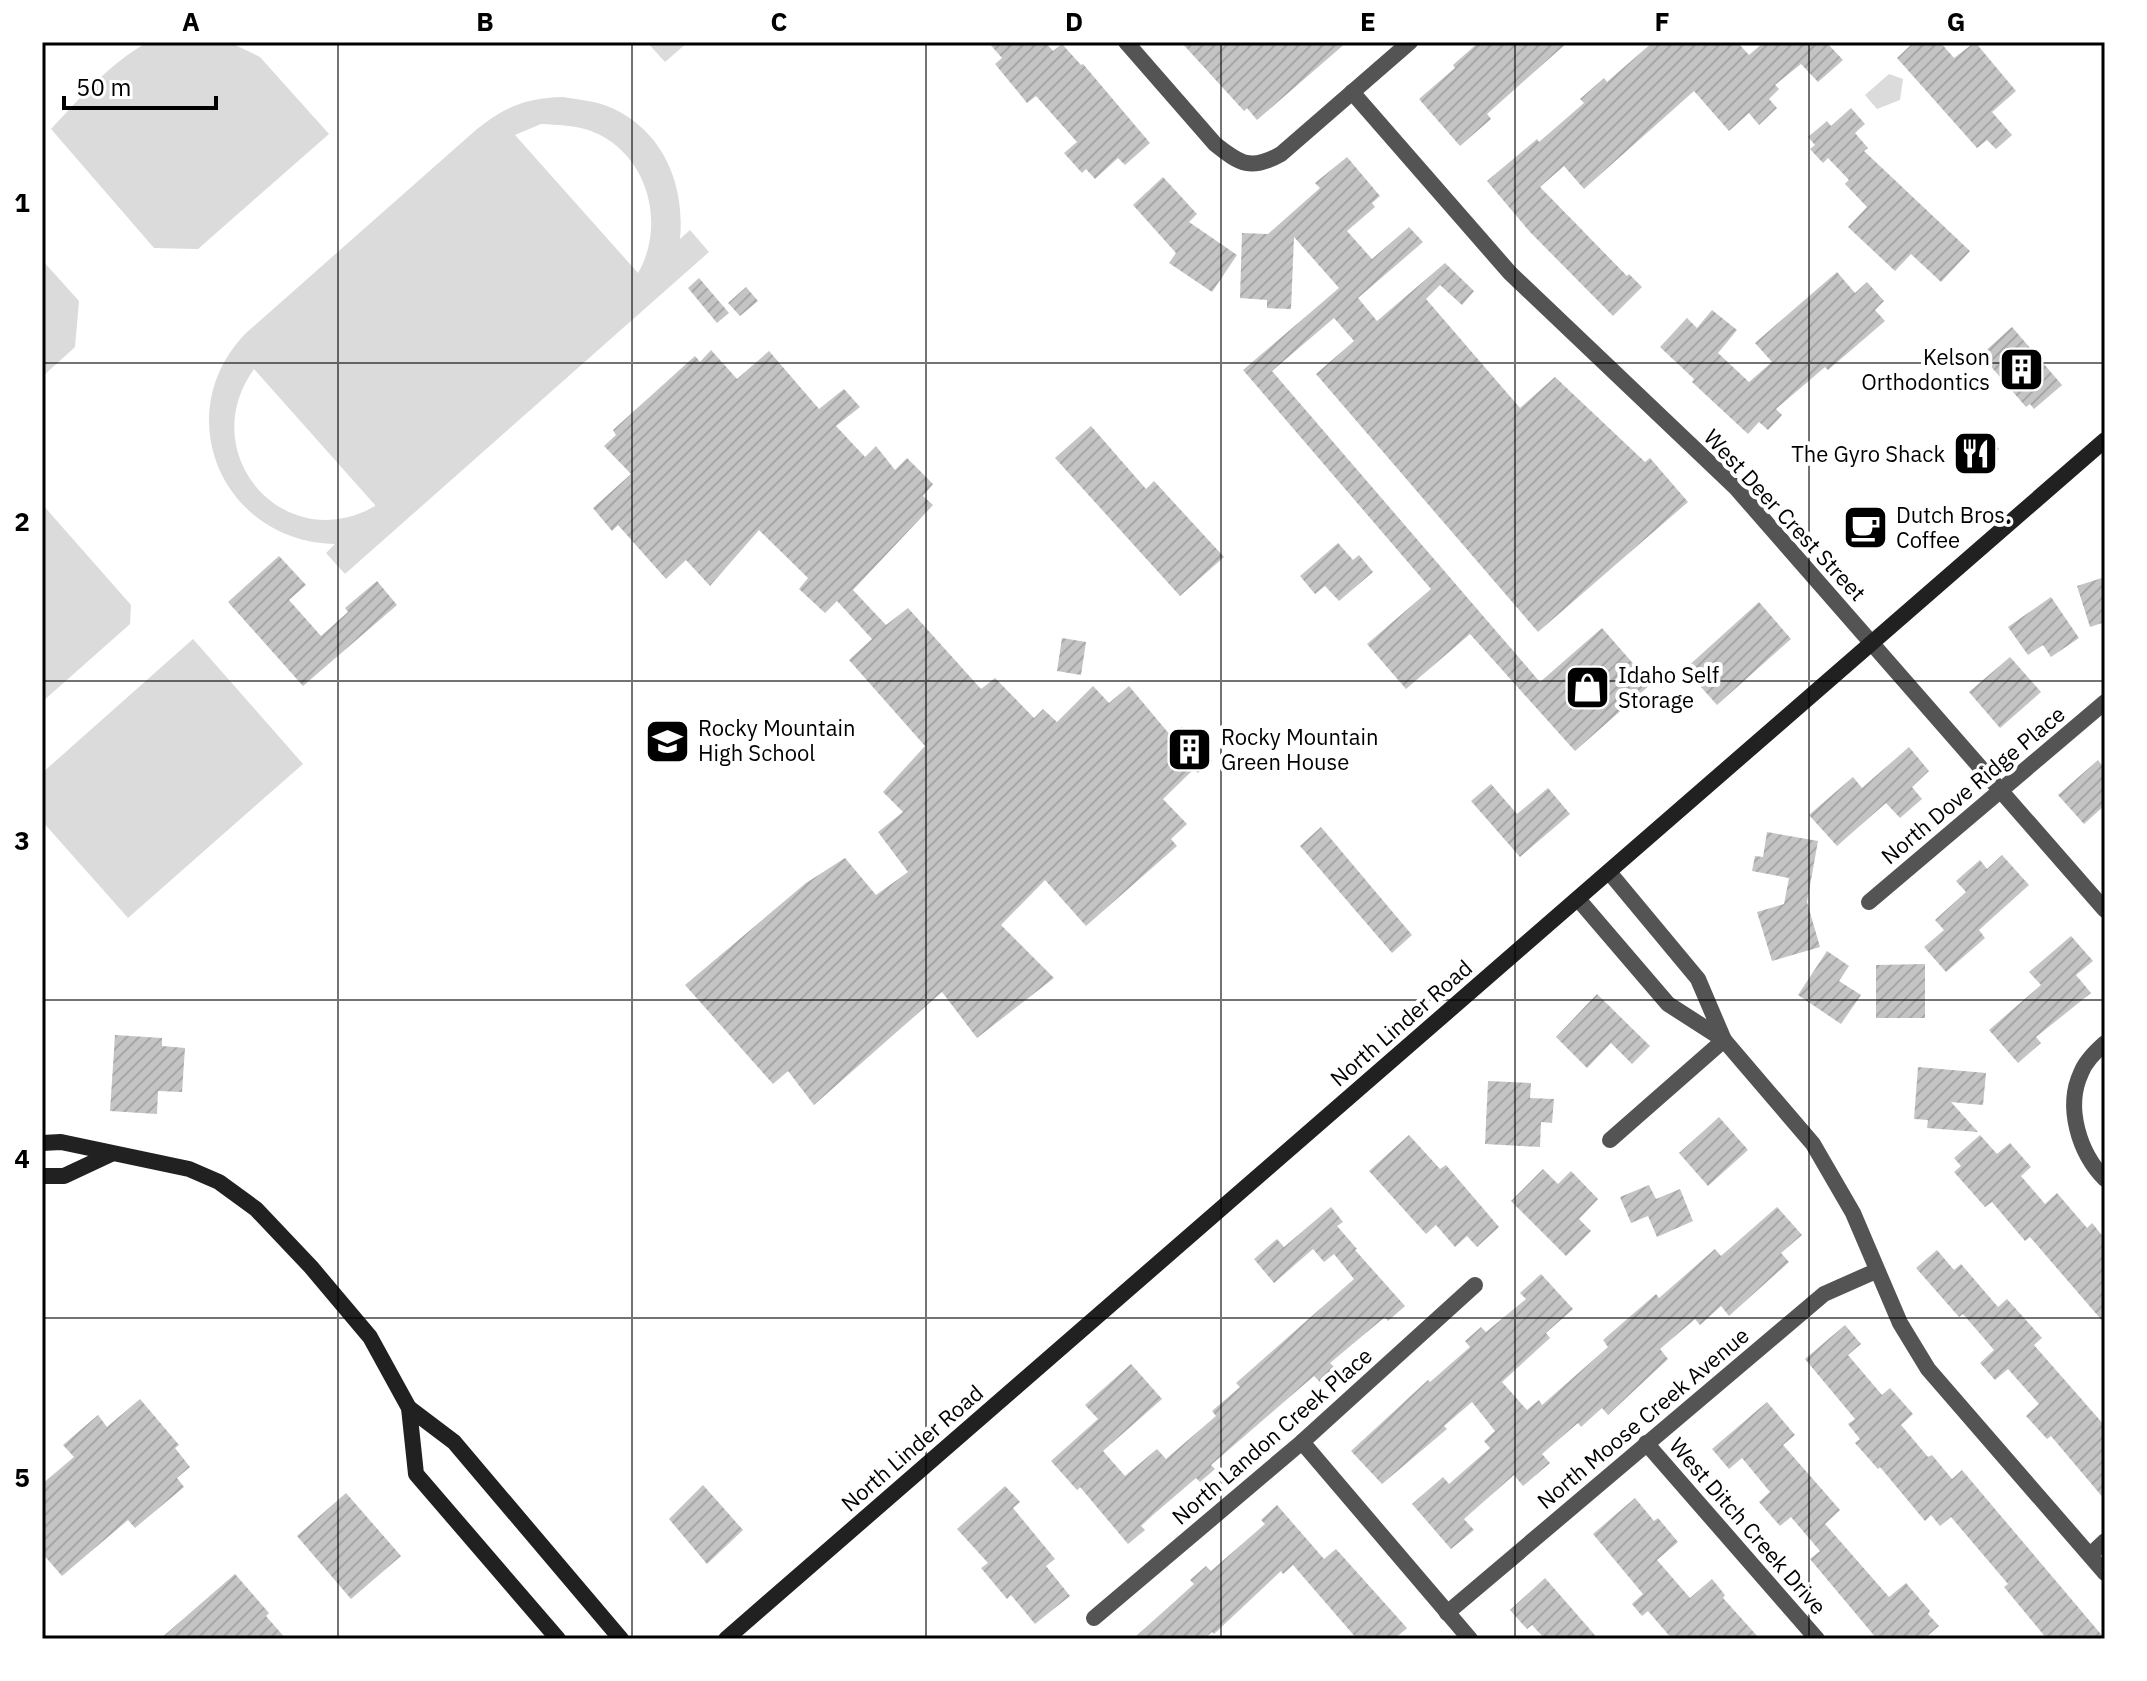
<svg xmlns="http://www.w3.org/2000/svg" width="2147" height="1681" font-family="'IBM Plex Sans',sans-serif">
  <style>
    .park { fill: #dbdbdb; fill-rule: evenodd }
    .building { fill: url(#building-hatch) }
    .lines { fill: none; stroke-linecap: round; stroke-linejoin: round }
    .street { stroke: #545454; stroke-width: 16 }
    .secondary { stroke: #212121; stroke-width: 16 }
    .grid { fill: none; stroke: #000; stroke-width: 2; stroke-opacity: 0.55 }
    .labels { text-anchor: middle; stroke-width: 8; stroke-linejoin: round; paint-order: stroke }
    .poi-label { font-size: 22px; fill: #000; stroke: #fff; text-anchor: start }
    .street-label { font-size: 22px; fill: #000; stroke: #fff }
    .neatline { fill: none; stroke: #000; stroke-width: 3 }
    .grid-label { font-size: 26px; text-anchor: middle; font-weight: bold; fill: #000 }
  </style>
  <defs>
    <pattern id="building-hatch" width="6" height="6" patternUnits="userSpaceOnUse" patternTransform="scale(2)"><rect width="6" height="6" fill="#c4c4c4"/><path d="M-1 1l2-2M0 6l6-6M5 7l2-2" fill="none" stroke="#a7a7a7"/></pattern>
  </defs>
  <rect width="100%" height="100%" fill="#fff"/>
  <g class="park">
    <path d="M148 42H229L260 57 329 134 198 249 154 248 51 129C81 97 110 63 148 42Z"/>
    <polygon points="647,42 688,42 665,62"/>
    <polygon points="1889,74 1903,79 1900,100 1877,109 1865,95"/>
    <path d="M563 97C580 100 597 101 612 108 664 132 685 185 680 239L690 230 709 252 345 574 326 553 335 544C223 542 167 414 246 333L477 129C506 106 526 98 563 97ZM541 124C558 125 575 125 591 131 647 152 667 223 638 273L515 135ZM254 369 375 505V506C285 558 193 454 254 369Z"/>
    <polygon points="42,260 79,301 75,347 42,377"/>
    <polygon points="42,504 131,605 130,624 42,702"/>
    <polygon points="193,639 303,764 128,918 42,821 42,773"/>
  </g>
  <g class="building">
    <polygon points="988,42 1045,42 1053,51 1062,44 1081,65 1083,64 1150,143 1125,165 1118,158 1095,179 1086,169 1082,173 1064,153 1077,142 1036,96 1027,103 995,64 1002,58"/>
    <polygon points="1181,42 1347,42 1257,120 1247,108 1244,111"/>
    <polygon points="1479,42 1568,42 1487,114 1491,119 1460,146 1419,99 1455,68 1453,65"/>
    <polygon points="1653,42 1737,42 1749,55 1764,42 1826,42 1843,60 1818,82 1801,64 1775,85 1779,89 1769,99 1777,108 1759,125 1749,113 1729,131 1694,91 1584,189 1564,166 1540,187 1627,276 1629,274 1642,287 1613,316 1530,232 1487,181 1537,139 1539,142 1584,103 1580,99 1604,78 1607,82"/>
    <polygon points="1914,42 1940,42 1954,58 1975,42 2016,91 1992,112 2012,135 1996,149 1987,140 1977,148 1897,58"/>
    <polygon points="1851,108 1865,124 1855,133 1868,148 1864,151 1970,251 1941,282 1911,254 1895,271 1848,227 1867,207 1845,184 1849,180 1828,158 1823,163 1810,149 1815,145 1808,137 1827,121 1831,126"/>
    <polygon points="1347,157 1380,196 1372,203 1375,207 1347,231 1372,259 1409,227 1423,242 1358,298 1377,321 1445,263 1474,291 1462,305 1440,285 1426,299 1520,408 1555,377 1645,462 1650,458 1688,502 1538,632 1316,374 1354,341 1334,318 1272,371 1540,682 1602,628 1651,684 1575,751 1470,634 1406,689 1367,644 1431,589 1243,370 1339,288 1294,237 1291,309 1267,308 1267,300 1240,298 1242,233 1268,234 1320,188 1315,183"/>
    <polygon points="1163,177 1197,214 1189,222 1237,255 1212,292 1169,263 1176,253 1133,205"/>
    <polygon points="1837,272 1855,293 1867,282 1884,301 1875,310 1885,321 1828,370 1825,367 1776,409 1782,415 1768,430 1759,422 1748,434 1692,382 1694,379 1660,347 1687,318 1697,328 1712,310 1737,330 1718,353 1749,382 1772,362 1755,343"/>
    <polygon points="699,278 729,313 717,323 688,288"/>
    <polygon points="746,287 758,301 740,316 728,303"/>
    <polygon points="2012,327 2062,385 2034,409 2030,404 2026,407 1981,355"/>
    <polygon points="711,350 737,379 769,351 819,409 844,389 860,407 836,426 865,457 876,446 895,470 907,458 933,484 923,496 933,505 853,590 886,625 908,608 981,689 995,678 1034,718 1043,709 1057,722 1093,686 1109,703 1129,686 1171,736 1182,727 1212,761 1198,773 1194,769 1163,799 1187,824 1171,839 1177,846 1086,926 1045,880 1001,925 1054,978 977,1038 942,992 814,1105 788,1071 773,1084 685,985 806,883 845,858 876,895 908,872 878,832 903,812 883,792 925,746 849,660 872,639 837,601 825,613 799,589 808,578 759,530 710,586 686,560 666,579 618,525 612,531 593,508 631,474 604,446 616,435 613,430 695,356 700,362"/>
    <polygon points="1091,426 1146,489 1154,481 1224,557 1180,596 1055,458"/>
    <polygon points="1985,432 1999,449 1968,476 1954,459"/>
    <polygon points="1849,520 1881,522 1880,537 1848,536"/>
    <polygon points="1338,543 1353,560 1359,555 1373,572 1339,601 1325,586 1315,594 1300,576"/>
    <polygon points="279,556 306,585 289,600 321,636 348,612 345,608 377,581 397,605 303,686 228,602"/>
    <polygon points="2105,577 2105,622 2090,627 2077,586"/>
    <polygon points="2051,597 2079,638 2051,657 2043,645 2028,655 2008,627"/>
    <polygon points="1759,602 1791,639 1717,705 1685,669"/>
    <polygon points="1062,638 1086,642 1081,675 1057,671"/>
    <polygon points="2010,657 2041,692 2000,728 1969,692"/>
    <polygon points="1909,747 1929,771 1912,787 1922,799 1900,818 1886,803 1837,846 1809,815 1853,777 1862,788"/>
    <polygon points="2098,760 2105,769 2105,805 2084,824 2058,795"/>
    <polygon points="1491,784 1517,814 1548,788 1570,814 1520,857 1471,801"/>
    <polygon points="1321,827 1412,935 1392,953 1300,846"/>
    <polygon points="1767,832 1818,841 1807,902 1820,947 1772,961 1757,912 1784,904 1789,878 1752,871 1755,856 1763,857"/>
    <polygon points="2002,855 2029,885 1979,930 1985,938 1946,972 1924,947 1944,930 1935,920 1966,892 1956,881 1980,860 1987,869"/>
    <polygon points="2071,936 2093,961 2076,975 2091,993 2036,1037 2041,1043 2018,1063 1989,1030 2041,985 2029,972"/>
    <polygon points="1827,951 1849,966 1839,981 1861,995 1841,1024 1798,995"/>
    <polygon points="1925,964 1925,1018 1876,1018 1876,965"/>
    <polygon points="1597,994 1650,1046 1632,1064 1611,1043 1587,1068 1556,1037"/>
    <polygon points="115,1035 162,1038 162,1046 185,1048 182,1092 158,1091 157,1114 110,1111"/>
    <polygon points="1918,1067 1986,1073 1983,1105 1951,1102 1978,1132 1927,1128 1928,1120 1914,1119"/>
    <polygon points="1488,1081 1531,1083 1530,1098 1554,1099 1552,1123 1541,1122 1540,1147 1485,1144"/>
    <polygon points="1719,1117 1748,1150 1708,1186 1679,1153"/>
    <polygon points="1409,1135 1440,1169 1446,1165 1499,1227 1477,1247 1467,1236 1455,1247 1436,1225 1426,1234 1369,1171"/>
    <polygon points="1980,1135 1997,1154 2010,1143 2031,1167 2021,1176 2045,1204 2057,1193 2087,1228 2092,1223 2105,1239 2105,1324 2030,1237 2025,1241 1992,1202 1985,1207 1954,1172 1961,1166 1954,1158"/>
    <polygon points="1543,1169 1558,1184 1571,1171 1598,1199 1579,1219 1591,1231 1566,1256 1511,1201"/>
    <polygon points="1649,1185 1656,1199 1680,1189 1693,1221 1657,1237 1648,1216 1631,1223 1620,1197"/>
    <polygon points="1331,1207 1343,1222 1337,1226 1357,1249 1355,1250 1405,1306 1388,1321 1385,1317 1330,1363 1336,1369 1320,1382 1314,1376 1211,1465 1215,1469 1200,1482 1196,1478 1154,1514 1141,1526 1145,1530 1128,1544 1080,1487 1077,1490 1051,1461 1098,1419 1085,1405 1131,1364 1162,1399 1103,1451 1125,1476 1157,1449 1166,1459 1216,1416 1212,1411 1240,1387 1236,1383 1354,1279 1334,1254 1324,1262 1313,1249 1274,1283 1254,1259 1277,1239 1284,1247"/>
    <polygon points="1777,1207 1802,1235 1781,1253 1789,1262 1729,1316 1721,1306 1700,1325 1695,1319 1660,1349 1668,1359 1608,1415 1602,1408 1581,1427 1578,1423 1542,1454 1550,1463 1523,1486 1514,1475 1464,1519 1474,1530 1451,1549 1412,1504 1443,1477 1449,1484 1490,1448 1484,1441 1495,1431 1472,1402 1444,1426 1447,1429 1382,1484 1351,1451 1428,1380 1430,1382 1470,1347 1465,1341 1481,1327 1486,1332 1526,1299 1520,1293 1541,1274 1573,1309 1546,1333 1550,1338 1502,1382 1527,1410 1539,1400 1542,1405 1608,1347 1603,1340 1656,1294 1659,1298 1715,1249 1721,1256"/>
    <polygon points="1937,1250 1954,1270 1961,1264 1998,1307 2007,1299 2042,1338 2034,1345 2105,1426 2105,1500 2051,1436 2047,1439 2026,1416 2039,1404 2008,1369 1995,1380 1980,1363 1994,1350 1963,1314 1959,1317 1916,1268"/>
    <polygon points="1845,1325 1861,1344 1848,1355 1882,1395 1890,1388 1913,1414 1901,1425 1928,1457 1932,1455 1952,1479 1962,1470 2105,1639 2047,1639 2004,1587 2008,1584 1951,1517 1940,1526 1931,1515 1925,1521 1880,1467 1878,1469 1855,1443 1860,1439 1848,1424 1855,1419 1805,1359"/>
    <polygon points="140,1399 179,1445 175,1448 190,1467 177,1478 184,1487 135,1528 128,1520 62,1576 42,1553 42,1484 74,1457 63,1445 98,1415 107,1427"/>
    <polygon points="1767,1402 1795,1435 1783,1445 1840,1510 1825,1524 1889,1597 1906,1583 1930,1611 1928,1614 1939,1626 1924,1639 1877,1639 1810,1559 1820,1551 1791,1517 1780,1526 1759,1502 1770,1492 1742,1458 1729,1469 1712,1449"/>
    <polygon points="703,1485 743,1530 707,1564 669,1519"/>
    <polygon points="1005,1486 1020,1502 1013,1508 1055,1559 1046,1566 1070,1596 1035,1624 1011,1595 1007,1599 981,1568 988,1563 957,1529"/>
    <polygon points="346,1493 401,1556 351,1599 297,1536"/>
    <polygon points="1635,1498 1654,1521 1658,1518 1678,1542 1657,1560 1690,1598 1712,1579 1725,1595 1723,1598 1760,1639 1672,1639 1648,1611 1642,1616 1632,1604 1643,1594 1593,1534"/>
    <polygon points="1277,1505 1324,1559 1336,1549 1407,1628 1394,1639 1357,1639 1293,1565 1283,1574 1281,1571 1214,1634 1212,1632 1204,1639 1133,1639 1194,1584 1190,1580 1206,1566 1211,1571 1265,1524 1261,1520"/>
    <polygon points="235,1574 269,1613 266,1616 286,1639 160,1639"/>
    <polygon points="1545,1578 1587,1626 1598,1639 1545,1639 1532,1625 1527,1629 1510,1610"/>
  </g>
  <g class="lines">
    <g class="street">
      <path d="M1126 42 1215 144C1240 164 1251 171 1281 154L1410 42"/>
      <polyline points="1352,92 1510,273 1736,488 2105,910"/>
      <polyline points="1609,872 1698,979 1724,1040"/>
      <polyline points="1578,899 1668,1004 1724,1040 1813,1144 1853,1213 1900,1323 1928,1369 2105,1573"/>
      <polyline points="1869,902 2105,702"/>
      <path d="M2105 1043C2097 1050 2085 1062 2081 1073 2065 1107 2079 1153 2105 1179"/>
      <polyline points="1610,1140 1724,1040"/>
      <polyline points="1302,1442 1470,1639"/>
      <polyline points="1646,1443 1817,1639"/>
      <polyline points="2090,1555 2105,1541"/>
      <polyline points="1447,1613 1824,1294 1876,1271"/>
      <polyline points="1094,1618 1302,1442 1475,1285"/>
    </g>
    <g class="secondary">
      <polyline points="42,1143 61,1142 189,1169 219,1182 256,1209 311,1267 370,1337 409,1408 416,1474 558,1639"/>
      <polyline points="42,1176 64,1176 111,1154"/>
      <polyline points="409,1408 454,1442 621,1639"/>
      <polyline points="726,1639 2105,440"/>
    </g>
  </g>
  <path class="grid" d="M338 42V1639M632 42V1639M926 42V1639M1221 42V1639M1515 42V1639M1809 42V1639M42 363H2105M42 681H2105M42 1000H2105M42 1318H2105"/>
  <defs>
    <symbol id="building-square" viewBox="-11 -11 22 22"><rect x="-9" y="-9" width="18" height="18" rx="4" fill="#000" stroke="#fff"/><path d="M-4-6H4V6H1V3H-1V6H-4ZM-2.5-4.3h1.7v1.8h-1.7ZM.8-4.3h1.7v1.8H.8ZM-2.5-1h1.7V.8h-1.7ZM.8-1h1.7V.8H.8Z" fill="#fff"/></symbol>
    <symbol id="restaurant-square" viewBox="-11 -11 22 22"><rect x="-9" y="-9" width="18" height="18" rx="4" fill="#000" stroke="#fff"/><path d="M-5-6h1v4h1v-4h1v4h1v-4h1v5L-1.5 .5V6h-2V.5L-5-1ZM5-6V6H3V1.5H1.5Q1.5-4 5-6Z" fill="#fff"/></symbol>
    <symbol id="cafe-square" viewBox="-11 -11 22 22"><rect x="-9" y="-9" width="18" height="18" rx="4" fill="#000" stroke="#fff"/><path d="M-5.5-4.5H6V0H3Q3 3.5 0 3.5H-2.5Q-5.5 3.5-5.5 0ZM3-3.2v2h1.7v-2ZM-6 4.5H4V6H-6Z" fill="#fff"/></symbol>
    <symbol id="shop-square" viewBox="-11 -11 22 22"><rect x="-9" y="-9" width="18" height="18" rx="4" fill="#000" stroke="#fff"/><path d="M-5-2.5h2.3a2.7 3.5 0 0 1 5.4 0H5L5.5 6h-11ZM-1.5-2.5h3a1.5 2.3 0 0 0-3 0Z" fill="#fff"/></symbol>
    <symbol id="school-square" viewBox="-11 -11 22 22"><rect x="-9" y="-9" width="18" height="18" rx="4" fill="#000" stroke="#fff"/><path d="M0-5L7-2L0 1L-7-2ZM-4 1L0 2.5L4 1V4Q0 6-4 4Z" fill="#fff"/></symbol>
  </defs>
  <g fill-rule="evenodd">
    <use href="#building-square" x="1996" y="344" width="51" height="51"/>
    <use href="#restaurant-square" x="1950" y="428" width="51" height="51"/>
    <use href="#cafe-square" x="1840" y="502" width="51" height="51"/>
    <use href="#shop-square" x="1562" y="662" width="51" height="51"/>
    <use href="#school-square" x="642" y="716" width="51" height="51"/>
    <use href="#building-square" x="1164" y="724" width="51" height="51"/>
  </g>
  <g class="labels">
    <g class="poi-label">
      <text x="1990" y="365" text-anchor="end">Kelson<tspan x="1990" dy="25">Orthodontics</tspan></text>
      <text x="1945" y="462" text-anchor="end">The Gyro Shack</text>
      <text x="1896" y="523">Dutch Bros.<tspan x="1896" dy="25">Coffee</tspan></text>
      <text x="1618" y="683">Idaho Self<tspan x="1618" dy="25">Storage</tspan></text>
      <text x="698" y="736">Rocky Mountain<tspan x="698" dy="25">High School</tspan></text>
      <text x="1221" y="745">Rocky Mountain<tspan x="1221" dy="25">Green House</tspan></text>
    </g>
    <g class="street-label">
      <text transform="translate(1785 515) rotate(47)" y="8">West Deer Crest Street</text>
      <text transform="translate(1973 785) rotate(-40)" y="8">North Dove Ridge Place</text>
      <text transform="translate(1401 1023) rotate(-41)" y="8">North Linder Road</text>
      <text transform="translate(1643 1418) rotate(-40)" y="8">North Moose Creek Avenue</text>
      <text transform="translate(1272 1436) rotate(-41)" y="8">North Landon Creek Place</text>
      <text transform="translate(912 1448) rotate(-41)" y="8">North Linder Road</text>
      <text transform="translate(1748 1526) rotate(49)" y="8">West Ditch Creek Drive</text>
    </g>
  </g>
  <rect width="2147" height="1681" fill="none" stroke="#ffffff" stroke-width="88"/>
  <path d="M64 96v12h152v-12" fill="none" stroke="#000000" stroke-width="4"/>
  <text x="76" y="96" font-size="24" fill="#000000" stroke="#ffffff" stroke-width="6" paint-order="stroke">50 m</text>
  <rect x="44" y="44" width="2059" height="1593" class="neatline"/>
  <g class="grid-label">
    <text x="191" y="31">A</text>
    <text x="485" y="31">B</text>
    <text x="779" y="31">C</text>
    <text x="1074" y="31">D</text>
    <text x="1368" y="31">E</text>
    <text x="1662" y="31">F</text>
    <text x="1956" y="31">G</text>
    <text x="22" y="212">1</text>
    <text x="22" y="531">2</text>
    <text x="22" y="850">3</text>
    <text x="22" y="1168">4</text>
    <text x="22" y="1487">5</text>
  </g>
</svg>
